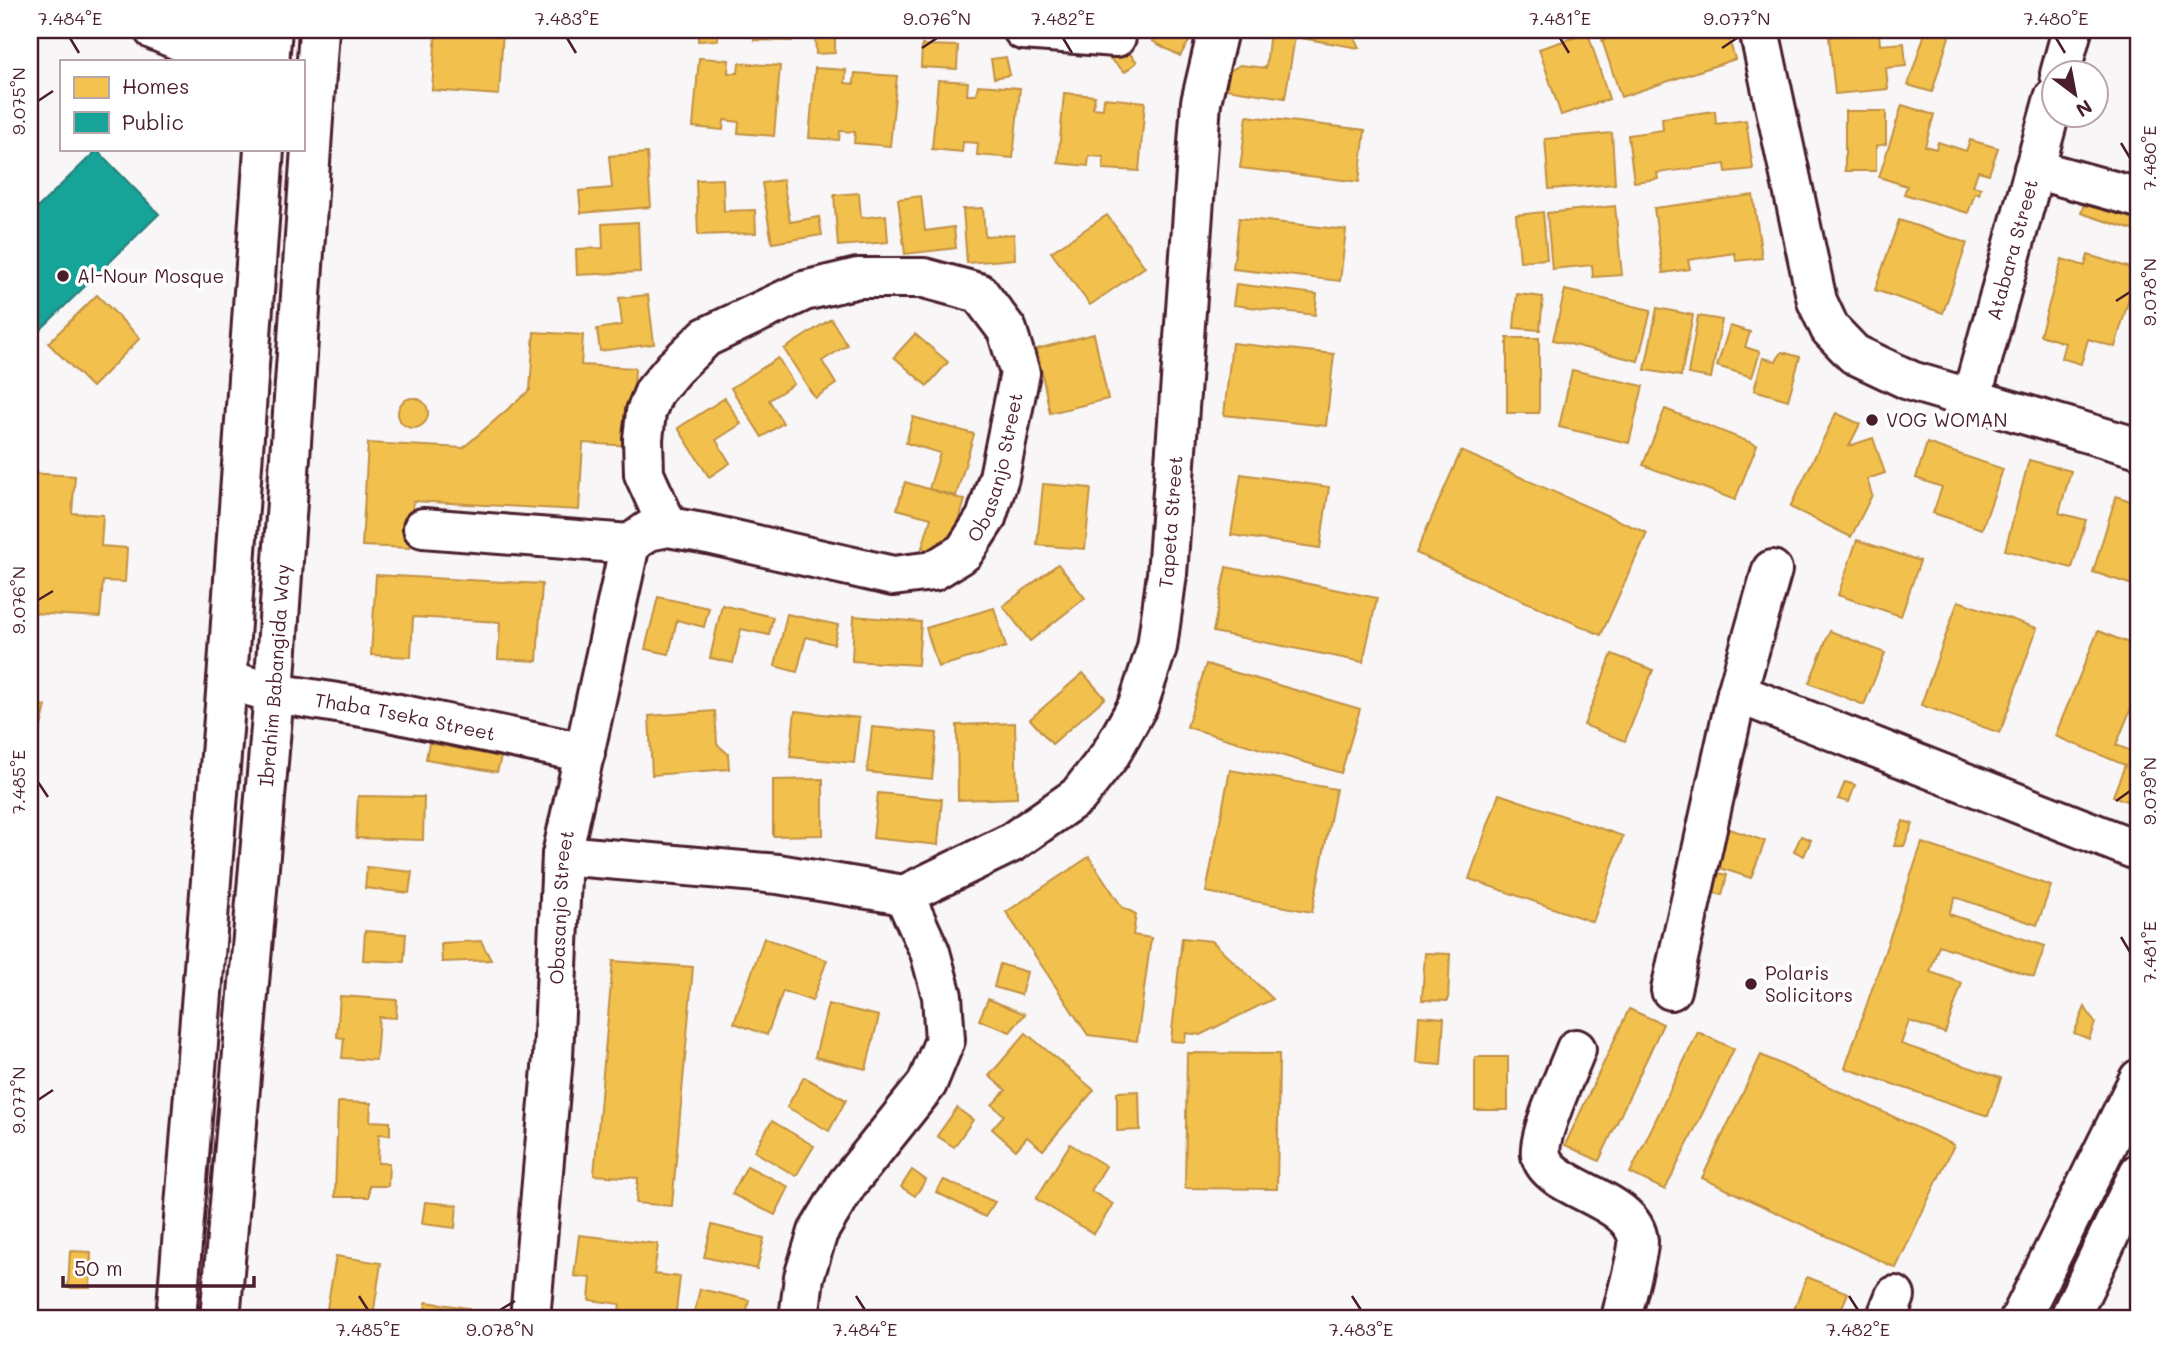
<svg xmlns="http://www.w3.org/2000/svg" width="2169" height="1349" font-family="Mali,sans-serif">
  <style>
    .homes { fill: #f2c14e; stroke: #c09044; stroke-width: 2 }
    .public { fill: #17a398; stroke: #267b77; stroke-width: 2 }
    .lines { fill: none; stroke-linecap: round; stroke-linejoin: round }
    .minor-casing { stroke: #4a1f2b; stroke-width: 44 }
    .major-casing { stroke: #4a1f2b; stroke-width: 44 }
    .minor { stroke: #fff; stroke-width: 38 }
    .major { stroke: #fff; stroke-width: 38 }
    .ticks { fill: none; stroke: #4a1f2b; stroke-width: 2.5 }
    .poi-dot { fill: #4a1f2b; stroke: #fff; stroke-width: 2.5 }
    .labels { text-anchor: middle; stroke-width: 7; stroke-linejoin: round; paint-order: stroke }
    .street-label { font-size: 19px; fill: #4a1f2b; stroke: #fff }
    .poi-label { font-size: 19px; fill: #4a1f2b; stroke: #fff; text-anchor: start }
    .neatline { fill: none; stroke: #4a1f2b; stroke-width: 2.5 }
    .ticks-label { font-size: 18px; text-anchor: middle; fill: #4a1f2b }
  </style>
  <rect width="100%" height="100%" fill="#f8f6f7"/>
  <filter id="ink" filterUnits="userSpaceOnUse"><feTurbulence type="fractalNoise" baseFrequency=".0143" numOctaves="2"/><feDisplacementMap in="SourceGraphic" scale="14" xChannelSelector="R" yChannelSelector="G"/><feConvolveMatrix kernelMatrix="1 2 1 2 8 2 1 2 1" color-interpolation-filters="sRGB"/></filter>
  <g filter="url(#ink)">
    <g class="homes">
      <polygon points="436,30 503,30 499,95 432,90"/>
      <polygon points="698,30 718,30 718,40 698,41"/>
      <polygon points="754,30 793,30 792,41 754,40"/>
      <polygon points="1159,30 1196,30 1180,56 1152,41"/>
      <polygon points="1270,30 1351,30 1359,48 1295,37 1285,98 1226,89 1228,72 1240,65 1266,68"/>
      <polygon points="1631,30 1726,30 1735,59 1621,97 1602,40"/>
      <polygon points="1926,30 1951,30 1932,92 1908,85"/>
      <polygon points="1588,33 1609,99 1561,115 1539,49"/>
      <polygon points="1879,33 1880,45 1904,43 1906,66 1886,68 1888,89 1835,94 1829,37"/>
      <polygon points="835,34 835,53 816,54 815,35"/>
      <polygon points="922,45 958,46 957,69 921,67"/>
      <polygon points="1124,47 1137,62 1125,72 1108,57"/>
      <polygon points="1006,57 1010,75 994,78 991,59"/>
      <polygon points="699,58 729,60 728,73 738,73 739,63 780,66 774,136 738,133 739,122 724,120 723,130 693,127"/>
      <polygon points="815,68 846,70 845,83 854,84 855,73 897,76 890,146 854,143 855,132 840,131 839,140 809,138"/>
      <polygon points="938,80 968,82 967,95 976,95 978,85 1020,88 1013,158 977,155 978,143 963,142 962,152 932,149"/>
      <polygon points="1064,93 1095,96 1093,108 1103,109 1104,98 1145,102 1139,171 1103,169 1104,157 1089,156 1088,166 1058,163"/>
      <polygon points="1902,105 1934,115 1925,146 1936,149 1938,142 1966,151 1970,140 1998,148 1989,174 1978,171 1973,186 1981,188 1979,194 1975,193 1968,213 1904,194 1907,186 1879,177"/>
      <polygon points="1715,111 1716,124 1746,120 1753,169 1726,172 1725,164 1657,173 1658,179 1634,182 1628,135 1663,130 1662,118"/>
      <polygon points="1845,111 1886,111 1886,144 1876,146 1876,171 1845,171"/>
      <polygon points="1247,116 1365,130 1359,182 1240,168"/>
      <polygon points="1612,133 1615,184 1549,189 1545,139"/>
      <polygon points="647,153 651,207 581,213 579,191 612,188 609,156"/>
      <polygon points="723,179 724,211 755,210 756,233 698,235 696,180"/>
      <polygon points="783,180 790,222 819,217 822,235 772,243 762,183"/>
      <polygon points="2089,189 2139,205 2139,232 2081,213"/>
      <polygon points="859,193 861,218 886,215 888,242 838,246 834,195"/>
      <polygon points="1753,195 1762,258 1736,261 1735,253 1688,260 1690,269 1663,273 1654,208"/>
      <polygon points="921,196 925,231 954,227 956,248 905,254 898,199"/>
      <polygon points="1615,206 1622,275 1593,277 1592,265 1552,269 1547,213"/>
      <polygon points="983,208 985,236 1014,234 1015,259 967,263 963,209"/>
      <polygon points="1543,212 1547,259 1520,261 1516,215"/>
      <polygon points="1107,215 1145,267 1090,305 1051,252"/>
      <polygon points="1239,218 1346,230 1340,281 1233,269"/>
      <polygon points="1899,220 1967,243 1943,313 1875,290"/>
      <polygon points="638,222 640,272 577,275 576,249 603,248 602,224"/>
      <polygon points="2088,255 2137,270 2115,347 2088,339 2081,364 2061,358 2065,343 2040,335 2062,259 2085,266"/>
      <polygon points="1236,284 1317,294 1315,315 1233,305"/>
      <polygon points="1565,290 1651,310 1638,361 1553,340"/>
      <polygon points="1517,294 1543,297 1540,330 1514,328"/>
      <polygon points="97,295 140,338 92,387 48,343"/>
      <polygon points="648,295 654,344 600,351 597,329 622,325 619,298"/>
      <polygon points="1657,308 1693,315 1681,376 1645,370"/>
      <polygon points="1698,316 1722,320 1711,378 1688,374"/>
      <polygon points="831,319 847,345 822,361 836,384 815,398 784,349"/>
      <polygon points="1730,326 1750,332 1745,347 1760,352 1752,377 1717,366"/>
      <polygon points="534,332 583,335 581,365 635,368 631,446 583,443 579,510 413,501 410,548 362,546 368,443 463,448 530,390"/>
      <polygon points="915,334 948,362 927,386 894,357"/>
      <polygon points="1094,334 1108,399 1050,413 1037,349"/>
      <rect x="1507" y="338" width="32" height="75"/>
      <polygon points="1232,343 1334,354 1326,426 1224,415"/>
      <polygon points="1782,352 1800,357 1788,400 1754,390 1763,358 1776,361"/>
      <polygon points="778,358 794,384 769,400 783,423 762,437 731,388"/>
      <polygon points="1572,370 1643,386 1629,443 1559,427"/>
      <circle cx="413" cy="413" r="15"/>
      <polygon points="725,398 741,424 716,440 730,463 709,477 678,428"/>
      <polygon points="1665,409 1757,445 1735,500 1643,465"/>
      <polygon points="1836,413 1860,424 1849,446 1873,438 1885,473 1867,479 1872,495 1851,537 1790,507"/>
      <polygon points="913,417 974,434 956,496 929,489 940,453 906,443"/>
      <polygon points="1927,443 2003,469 1982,529 1933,513 1942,487 1916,478"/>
      <polygon points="1461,451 1647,533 1601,635 1416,553"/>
      <polygon points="2029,460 2071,471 2059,513 2086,520 2072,568 2005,550"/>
      <polygon points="30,473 75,476 72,513 103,515 101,546 127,548 125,582 103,581 100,617 30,613"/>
      <polygon points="1241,474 1329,487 1320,548 1231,535"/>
      <polygon points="905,482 965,500 948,556 922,548 931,518 897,509"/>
      <polygon points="1043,484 1091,488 1085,549 1037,545"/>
      <polygon points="2116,496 2139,504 2139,587 2093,572"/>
      <polygon points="1857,540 1920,561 1901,616 1838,595"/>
      <polygon points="1058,564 1085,598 1030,641 1003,606"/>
      <polygon points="1226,567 1377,598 1363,662 1213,632"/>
      <polygon points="376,575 542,584 537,661 498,659 500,622 413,617 411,657 371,655"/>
      <polygon points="658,597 709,608 704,627 677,620 669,654 645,649"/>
      <polygon points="1958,601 2037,628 2000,733 1921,705"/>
      <polygon points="722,605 773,617 769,635 741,629 733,663 710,658"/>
      <polygon points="994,608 1006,647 938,667 926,628"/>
      <polygon points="787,614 838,625 834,644 806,637 797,672 775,666"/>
      <polygon points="854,616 921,622 918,665 852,661"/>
      <polygon points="1830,631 1885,653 1864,705 1809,683"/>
      <polygon points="2098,631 2139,647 2139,709 2132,706 2116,745 2139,754 2139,806 2113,796 2125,765 2055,736"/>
      <polygon points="1612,654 1653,670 1625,741 1584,725"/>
      <polygon points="1206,664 1360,709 1341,773 1187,727"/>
      <polygon points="1083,673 1105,698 1052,744 1030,719"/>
      <polygon points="30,702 46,706 30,771"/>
      <polygon points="715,711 717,744 728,754 729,769 652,775 649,716"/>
      <polygon points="795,711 859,718 854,763 790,757"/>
      <polygon points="1015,723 1017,798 958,800 957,725"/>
      <polygon points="872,727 937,733 932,779 867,772"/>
      <polygon points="429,743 501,757 497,772 426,759"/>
      <polygon points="1230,770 1336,789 1312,912 1206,892"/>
      <polygon points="823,779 823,835 773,836 773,780"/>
      <polygon points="1845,782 1855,785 1849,802 1838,799"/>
      <polygon points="878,793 942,799 938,845 873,838"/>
      <polygon points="1499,794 1623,836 1593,922 1469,879"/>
      <polygon points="358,796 424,797 423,840 356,838"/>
      <polygon points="1903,821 1913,824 1904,846 1894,846"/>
      <polygon points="1724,827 1765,841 1751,878 1711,865"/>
      <polygon points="1801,836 1811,840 1804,856 1794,851"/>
      <polygon points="1922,843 2051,886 2037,925 1955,897 1949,914 2045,946 2034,977 1939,945 1930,972 1962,983 1945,1033 1909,1021 1901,1044 2001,1078 1988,1116 1845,1068"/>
      <polygon points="1089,857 1122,907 1136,914 1133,935 1151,938 1137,1041 1088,1035 1006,912"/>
      <polygon points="367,867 412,872 409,893 365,888"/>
      <polygon points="1709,871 1727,875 1722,895 1704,890"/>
      <polygon points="365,931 406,934 404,962 363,960"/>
      <polygon points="764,938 827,960 812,1001 783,991 767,1035 734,1023"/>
      <polygon points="1182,938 1212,941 1273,999 1200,1035 1186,1033 1185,1042 1171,1041"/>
      <polygon points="481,941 491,960 442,962 441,943"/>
      <polygon points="1425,953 1450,954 1448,1001 1422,1000"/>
      <polygon points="613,961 693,967 672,1206 636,1203 638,1178 594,1175"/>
      <polygon points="1000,964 1027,972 1021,995 994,987"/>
      <polygon points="340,996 397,1000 396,1018 379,1017 376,1060 342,1058 344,1038 337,1037"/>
      <polygon points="988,999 1025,1014 1010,1032 979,1020"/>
      <polygon points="828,1004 879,1016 866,1069 815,1057"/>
      <polygon points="2085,1007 2095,1023 2089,1039 2074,1033"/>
      <polygon points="1629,1009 1663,1024 1599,1161 1565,1145"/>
      <polygon points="1419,1016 1444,1018 1441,1065 1416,1063"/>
      <polygon points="1698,1032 1734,1049 1665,1190 1630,1173"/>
      <polygon points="1026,1033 1094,1090 1043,1150 1027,1137 1016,1150 992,1129 1004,1115 992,1105 1006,1090 989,1076"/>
      <polygon points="1187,1053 1279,1054 1277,1189 1185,1188"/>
      <polygon points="1761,1055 1954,1145 1896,1268 1702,1178"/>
      <rect x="1475" y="1057" width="33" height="53"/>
      <polygon points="804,1077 846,1100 829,1131 787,1107"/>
      <polygon points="1139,1091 1140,1130 1117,1131 1117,1092"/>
      <polygon points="338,1102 371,1103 370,1121 390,1122 390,1135 379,1134 378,1163 389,1163 388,1186 369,1186 369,1197 335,1197"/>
      <polygon points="957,1108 973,1120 954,1147 937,1136"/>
      <polygon points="772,1121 814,1146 796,1176 754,1151"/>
      <polygon points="1070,1144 1106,1166 1091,1191 1113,1204 1094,1234 1036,1199"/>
      <polygon points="747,1166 789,1187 775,1215 732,1194"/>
      <polygon points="912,1170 926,1180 915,1196 901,1187"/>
      <polygon points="944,1180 995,1202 985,1217 936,1192"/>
      <polygon points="425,1202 457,1205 455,1228 422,1224"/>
      <polygon points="712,1225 764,1238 757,1269 704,1257"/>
      <polygon points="579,1235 658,1244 654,1274 680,1277 675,1319 618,1319 620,1304 589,1300 591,1278 574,1276"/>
      <polygon points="70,1251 91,1252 90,1288 68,1288"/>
      <polygon points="336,1256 381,1263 373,1316 327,1309"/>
      <polygon points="1807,1277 1848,1293 1837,1319 1790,1319"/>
      <polygon points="700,1289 749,1300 745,1319 693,1318"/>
      <polygon points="426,1302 469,1308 467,1319 424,1319"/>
    </g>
    <polygon class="public" points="97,150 159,214 31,339 30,215"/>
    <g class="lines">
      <defs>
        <g id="minor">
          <polyline points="154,30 185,43 270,60"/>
          <polyline points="1023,30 1116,37"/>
          <polyline points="1759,30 1817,301 1830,329 1854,354 1911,381 2139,448"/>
          <polyline points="2060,74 2072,30"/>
          <polyline points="2034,169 2139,198"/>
          <path id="s1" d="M1971 400 2054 98"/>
          <polyline points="423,528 630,544"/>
          <path id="s2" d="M227 680 274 693 375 709 585 753"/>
          <polyline points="1737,693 1772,570"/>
          <polyline points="562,855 778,874 904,895 930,952 942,996 945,1040 927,1084 847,1184 818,1232 804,1277 799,1319"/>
          <path id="s3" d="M904 895 1011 843 1078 796 1110 755 1138 705 1157 647 1167 574 1201 102 1218 30"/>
          <polyline points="1671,990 1737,693 2139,851"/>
          <path d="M1576 1049C1568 1070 1537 1137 1541 1155 1548 1190 1634 1197 1638 1241 1639 1252 1624 1304 1621 1319"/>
          <path id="s4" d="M530 1319 553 1057 562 855 630 544 648 531 668 527 708 534 893 576 933 571 964 552 986 518 999 477 1020 373 1007 330 979 293 924 278H858L804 291 706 337 674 368 654 392 646 412 643 439 644 474 668 527"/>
          <polyline points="1886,1319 1895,1296"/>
        </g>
        <g id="major">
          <polyline points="269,61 272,30"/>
          <polyline points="176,1319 227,680 264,149"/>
          <path id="s5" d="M220 1319 274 693 319 30"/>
          <polyline points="2020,1319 2139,1079"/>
          <polyline points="2069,1319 2139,1173"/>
        </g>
      </defs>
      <use href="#minor" class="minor-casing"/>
      <use href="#major" class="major-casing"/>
      <use href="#minor" class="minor"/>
      <use href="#major" class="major"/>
    </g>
  </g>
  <path class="ticks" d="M70 38 79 53M567 38 576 53M1063 38 1072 53M1560 38 1569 53M2056 38 2065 53M922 48 937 38M1722 48 1737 38M38 101 53 91M2121 143 2130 158M2116 301 2130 292M38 600 53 591M38 782 48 797M2116 801 2130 791M2121 937 2130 952M38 1100 53 1090M359 1296 368 1310M856 1296 865 1310M1352 1296 1361 1310M1849 1296 1858 1310M500 1310 515 1301"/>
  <g class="poi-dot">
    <circle cx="63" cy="276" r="7"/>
    <circle cx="1872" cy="420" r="7"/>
    <circle cx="1751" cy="984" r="7"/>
  </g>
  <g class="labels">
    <g class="street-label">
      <text dy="7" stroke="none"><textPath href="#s1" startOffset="156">Atabara Street</textPath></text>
      <text dy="7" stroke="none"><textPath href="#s4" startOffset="1225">Obasanjo Street</textPath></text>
      <text dy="7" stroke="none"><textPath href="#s3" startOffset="497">Tapeta Street</textPath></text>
      <text dy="7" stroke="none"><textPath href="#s5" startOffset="646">Ibrahim Babangida Way</textPath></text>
      <text dy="7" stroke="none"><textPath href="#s2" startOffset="182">Thaba Tseka Street</textPath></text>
      <text dy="7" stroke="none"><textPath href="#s4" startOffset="413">Obasanjo Street</textPath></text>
    </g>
    <g class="poi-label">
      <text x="77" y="283">Al-Nour Mosque</text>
      <text x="1886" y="427">VOG WOMAN</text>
      <text x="1765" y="980">Polaris<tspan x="1765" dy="22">Solicitors</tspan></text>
    </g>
  </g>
  <rect width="2169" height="1349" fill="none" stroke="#fff" stroke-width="77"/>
  <rect x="60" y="60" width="245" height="91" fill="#ffffff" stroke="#b7a5aa" stroke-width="2"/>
  <rect x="74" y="77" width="35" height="21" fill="#f2c14e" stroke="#b7a5aa" stroke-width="2"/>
  <text x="122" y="94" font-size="21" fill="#4a1f2b">Homes</text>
  <rect x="74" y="112" width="35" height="21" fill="#17a398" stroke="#b7a5aa" stroke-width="2"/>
  <text x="122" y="130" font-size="21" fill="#4a1f2b">Public</text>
  <g transform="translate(2075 94) rotate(148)"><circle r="33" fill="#ffffff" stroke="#b7a5aa" stroke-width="2"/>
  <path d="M0-5L12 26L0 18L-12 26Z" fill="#4a1f2b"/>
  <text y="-10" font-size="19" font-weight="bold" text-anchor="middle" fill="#4a1f2b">N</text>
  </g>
  <path d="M63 1276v10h191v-10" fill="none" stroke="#4a1f2b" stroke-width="3.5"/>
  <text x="74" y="1276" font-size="21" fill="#4a1f2b" stroke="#ffffff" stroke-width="5" paint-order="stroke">50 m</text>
  <rect x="38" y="38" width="2092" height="1272" class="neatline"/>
  <g class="ticks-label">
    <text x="70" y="25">7.484°E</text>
    <text x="567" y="25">7.483°E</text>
    <text x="937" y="25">9.076°N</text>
    <text x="1063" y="25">7.482°E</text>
    <text x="1560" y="25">7.481°E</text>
    <text x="1737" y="25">9.077°N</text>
    <text x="2056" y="25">7.480°E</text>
    <text transform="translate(19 101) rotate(-90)" y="6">9.075°N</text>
    <text transform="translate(2150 158) rotate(-90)" y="6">7.480°E</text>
    <text transform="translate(2150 292) rotate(-90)" y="6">9.078°N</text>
    <text transform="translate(19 600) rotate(-90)" y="6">9.076°N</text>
    <text transform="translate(19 782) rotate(-90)" y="6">7.485°E</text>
    <text transform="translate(2150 791) rotate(-90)" y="6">9.079°N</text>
    <text transform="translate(2150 952) rotate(-90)" y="6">7.481°E</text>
    <text transform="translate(19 1100) rotate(-90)" y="6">9.077°N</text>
    <text x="368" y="1336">7.485°E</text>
    <text x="500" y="1336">9.078°N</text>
    <text x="865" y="1336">7.484°E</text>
    <text x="1361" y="1336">7.483°E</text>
    <text x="1858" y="1336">7.482°E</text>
  </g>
</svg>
